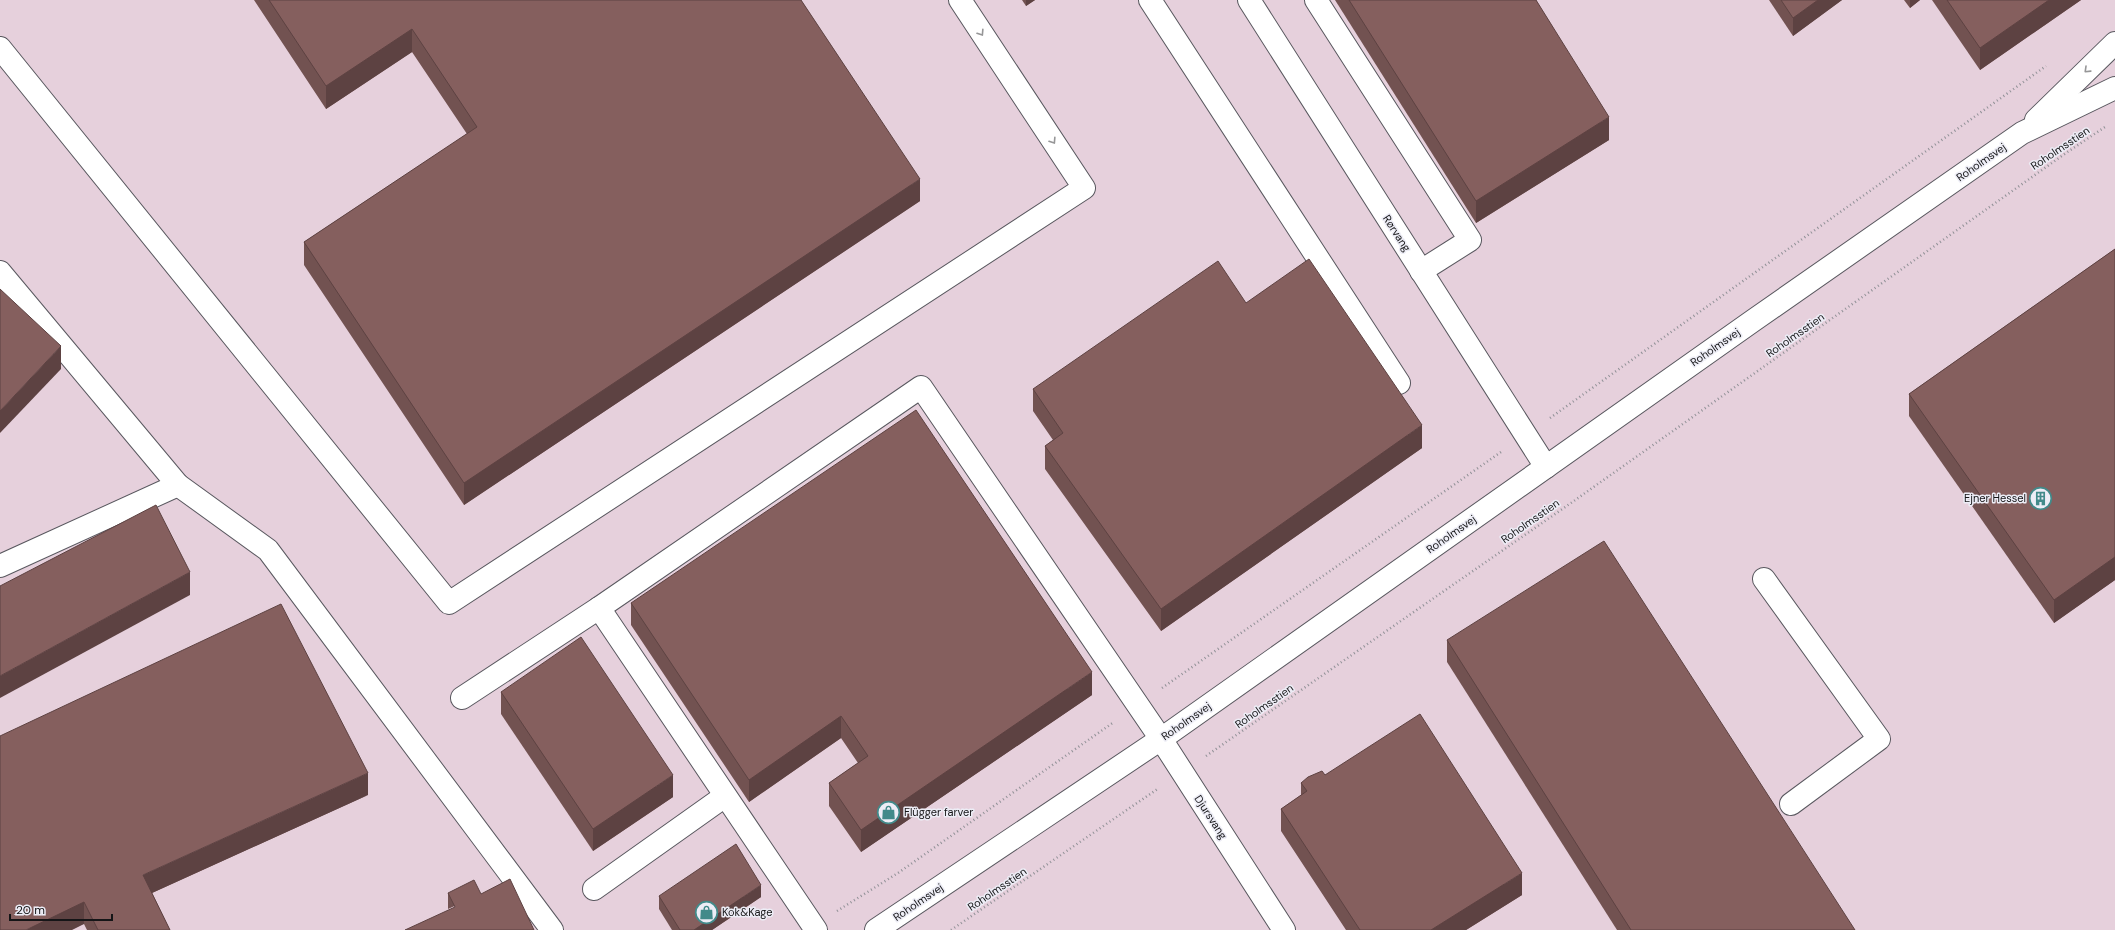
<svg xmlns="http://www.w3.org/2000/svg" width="2115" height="930" font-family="'DM Sans',sans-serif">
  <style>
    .industrial { fill: #e6d0dc }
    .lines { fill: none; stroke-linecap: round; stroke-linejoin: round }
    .minor-casing { stroke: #59585f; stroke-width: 24 }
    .path { stroke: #919197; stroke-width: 2.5; stroke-dasharray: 1 3; stroke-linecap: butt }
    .minor { stroke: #fff; stroke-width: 22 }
    .wall { fill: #725251 }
    .shaded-wall { fill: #5d4242 }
    .building { fill: #855f5e; stroke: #5d4242 }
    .oneway { stroke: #969697 }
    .labels { text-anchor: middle; stroke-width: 3; stroke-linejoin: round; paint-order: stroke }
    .street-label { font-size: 11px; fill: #151517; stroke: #ededf6 }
    .poi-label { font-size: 11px; fill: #151517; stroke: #ededf6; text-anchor: start }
  </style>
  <rect width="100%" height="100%" fill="#e0e0e8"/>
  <rect class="industrial" x="0" y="0" width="2115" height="930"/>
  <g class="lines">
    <defs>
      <g id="minor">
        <polyline points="1150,0 1399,383"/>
        <polyline points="1249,0 1546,467"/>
        <polyline points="1316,0 1470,240 1421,271"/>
        <polyline points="0,48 449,603 1084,188 960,0"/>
        <polyline points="2036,120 2115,43"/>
        <polyline points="0,272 178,485 0,566"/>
        <polyline points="178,485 268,550 552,930"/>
        <polyline points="1764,579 1879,739 1791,804"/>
        <polyline points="599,608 921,387 1161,739 1284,930"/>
        <polyline points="462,698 599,608 816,930"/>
        <polyline points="594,889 725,796"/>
        <polyline points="876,930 1161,739 1754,320 2022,133 2115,88"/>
      </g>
    </defs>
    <use href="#minor" class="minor-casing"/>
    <g class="path">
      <polyline points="1550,418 2046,66"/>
      <polyline points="1162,688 1501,452"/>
      <polyline points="1206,756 1571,503 2066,153 2105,127"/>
      <polyline points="837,911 898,873 1114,722"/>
      <polyline points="951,930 1159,788"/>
    </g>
    <use href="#minor" class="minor"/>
  </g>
  <g class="wall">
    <polygon points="254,0 801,0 920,201 464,505 304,265 304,242 467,134 412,52 326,109"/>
    <polygon points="1022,0 1035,0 1026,6"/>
    <polygon points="1335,0 1536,0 1609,140 1476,223"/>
    <polygon points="1769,0 1842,0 1793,36"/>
    <polygon points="1904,0 1920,0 1910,8"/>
    <polygon points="1932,0 2081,0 1980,70"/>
    <polygon points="2115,249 2115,580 2054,623 1909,416 1909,394"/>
    <polygon points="1246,303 1422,448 1161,631 1045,469 1045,446 1053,440 1033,411 1033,389"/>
    <polygon points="631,603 1092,695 861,852 829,806 829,783 858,763 841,738 749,802 631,625"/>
    <polygon points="1447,640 1855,930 1617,930 1447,662"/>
    <polygon points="501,692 673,797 593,851 501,714"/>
    <polygon points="1325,775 1522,895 1466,930 1346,930 1281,831 1281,809 1301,795 1301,783"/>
    <polygon points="368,795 152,893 170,930 87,930 84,924 0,930"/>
    <polygon points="448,893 481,894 448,909"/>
    <polygon points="659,896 761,897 712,930 672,930 659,909"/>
  </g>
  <g class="shaded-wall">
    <polygon points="1026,0 1035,0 1026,6"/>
    <polygon points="1818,0 1842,0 1793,36 1793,18"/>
    <polygon points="1910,0 1920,0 1910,8"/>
    <polygon points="2049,0 2081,0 1980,70 1980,48"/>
    <polygon points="412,29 412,52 326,109 326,86"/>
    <polygon points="1609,117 1609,140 1476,223 1476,201"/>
    <polygon points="920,179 920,201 464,505 464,483"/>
    <polygon points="61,346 61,369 0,433 0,411"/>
    <polygon points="1422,425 1422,448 1161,631 1161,609"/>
    <polygon points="2115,557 2115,580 2054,623 2054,600"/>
    <polygon points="190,572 190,595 0,698 0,676"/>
    <polygon points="1092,672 1092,695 861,852 861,830"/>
    <polygon points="841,716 841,738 749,802 749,780"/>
    <polygon points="368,773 368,795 143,897 143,875"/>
    <polygon points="673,775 673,797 593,851 593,829"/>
    <polygon points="1522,873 1522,895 1466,930 1431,930"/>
    <polygon points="761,885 761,897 712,930 694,930"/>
    <polygon points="84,902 84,924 72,930 26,930"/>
  </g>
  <g class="building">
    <polygon points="269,0 801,0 920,179 464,483 304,242 477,127 412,29 326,86"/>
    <polygon points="1349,0 1536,0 1609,117 1476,201"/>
    <polygon points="1781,0 1818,0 1793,18"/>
    <polygon points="1947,0 2049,0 1980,48"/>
    <polygon points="2115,249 2115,557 2054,600 1909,394"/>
    <polygon points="1309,259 1422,425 1161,609 1045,446 1063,433 1033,389 1218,261 1246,303"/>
    <polygon points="0,289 61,346 0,411"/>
    <polygon points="916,410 1092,672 861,830 829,783 868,756 841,716 749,780 631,603"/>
    <polygon points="156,505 190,572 0,676 0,586"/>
    <polygon points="1604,541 1855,930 1631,930 1447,640"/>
    <polygon points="281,604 368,773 143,875 170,930 98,930 84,902 26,930 0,930 0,736"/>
    <polygon points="581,637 673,775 593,829 501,692"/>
    <polygon points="1420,714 1522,873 1431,930 1360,930 1281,809 1307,791 1301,783 1308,777 1322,771 1325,775"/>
    <polygon points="736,844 761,885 694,930 680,930 659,896"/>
    <polygon points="510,879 534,930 405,930 455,907 448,893 474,880 481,894"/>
  </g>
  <defs><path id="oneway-chevron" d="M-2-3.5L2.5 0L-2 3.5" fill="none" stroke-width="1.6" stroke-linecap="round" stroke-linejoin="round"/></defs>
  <g class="oneway">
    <use href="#oneway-chevron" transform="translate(981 33) rotate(57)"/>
    <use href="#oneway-chevron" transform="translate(2087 70) rotate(136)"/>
    <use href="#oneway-chevron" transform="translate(1053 141) rotate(57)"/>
  </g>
  <defs>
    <symbol id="building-ring" viewBox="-11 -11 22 22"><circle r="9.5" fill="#ededf6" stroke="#428a8a" stroke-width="1.5"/><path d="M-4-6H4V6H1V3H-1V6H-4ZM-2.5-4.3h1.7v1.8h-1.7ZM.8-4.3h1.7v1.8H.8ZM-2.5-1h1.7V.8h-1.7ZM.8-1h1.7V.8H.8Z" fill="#428a8a"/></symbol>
    <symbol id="shop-ring" viewBox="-11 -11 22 22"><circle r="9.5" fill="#ededf6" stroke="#428a8a" stroke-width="1.5"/><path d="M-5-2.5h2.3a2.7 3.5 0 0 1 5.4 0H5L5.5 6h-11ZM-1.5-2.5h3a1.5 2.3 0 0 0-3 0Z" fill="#428a8a"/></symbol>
  </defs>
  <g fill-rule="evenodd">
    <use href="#building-ring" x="2028" y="486" width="25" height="25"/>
    <use href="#shop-ring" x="876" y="800" width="25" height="25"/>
    <use href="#shop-ring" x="694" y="900" width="25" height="25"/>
  </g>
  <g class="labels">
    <g class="street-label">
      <text transform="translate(2060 148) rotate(-34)" y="4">Roholmsstien</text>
      <text transform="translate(1981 162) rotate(-35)" y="4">Roholmsvej</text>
      <text transform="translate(1397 233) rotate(57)" y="4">Rørvang</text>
      <text transform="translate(1795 335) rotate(-35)" y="4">Roholmsstien</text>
      <text transform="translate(1715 347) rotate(-35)" y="4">Roholmsvej</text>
      <text transform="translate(1530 521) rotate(-35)" y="4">Roholmsstien</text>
      <text transform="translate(1451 534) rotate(-35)" y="4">Roholmsvej</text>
      <text transform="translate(1264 706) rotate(-35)" y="4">Roholmsstien</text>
      <text transform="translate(1186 721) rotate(-35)" y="4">Roholmsvej</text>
      <text transform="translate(1211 817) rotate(57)" y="4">Djursvang</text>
      <text transform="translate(997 889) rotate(-34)" y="4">Roholmsstien</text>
      <text transform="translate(918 902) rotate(-34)" y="4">Roholmsvej</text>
    </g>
    <g class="poi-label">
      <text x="2026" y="502" text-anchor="end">Ejner Hessel</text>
      <text x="904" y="816">Flügger farver</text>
      <text x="722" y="916">Kok&amp;Kage</text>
    </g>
  </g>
  <path d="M10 914v6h102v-6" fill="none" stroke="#151517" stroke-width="2"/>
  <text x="16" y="914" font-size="12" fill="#151517" stroke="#ededf6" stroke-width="3" paint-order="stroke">20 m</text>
</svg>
